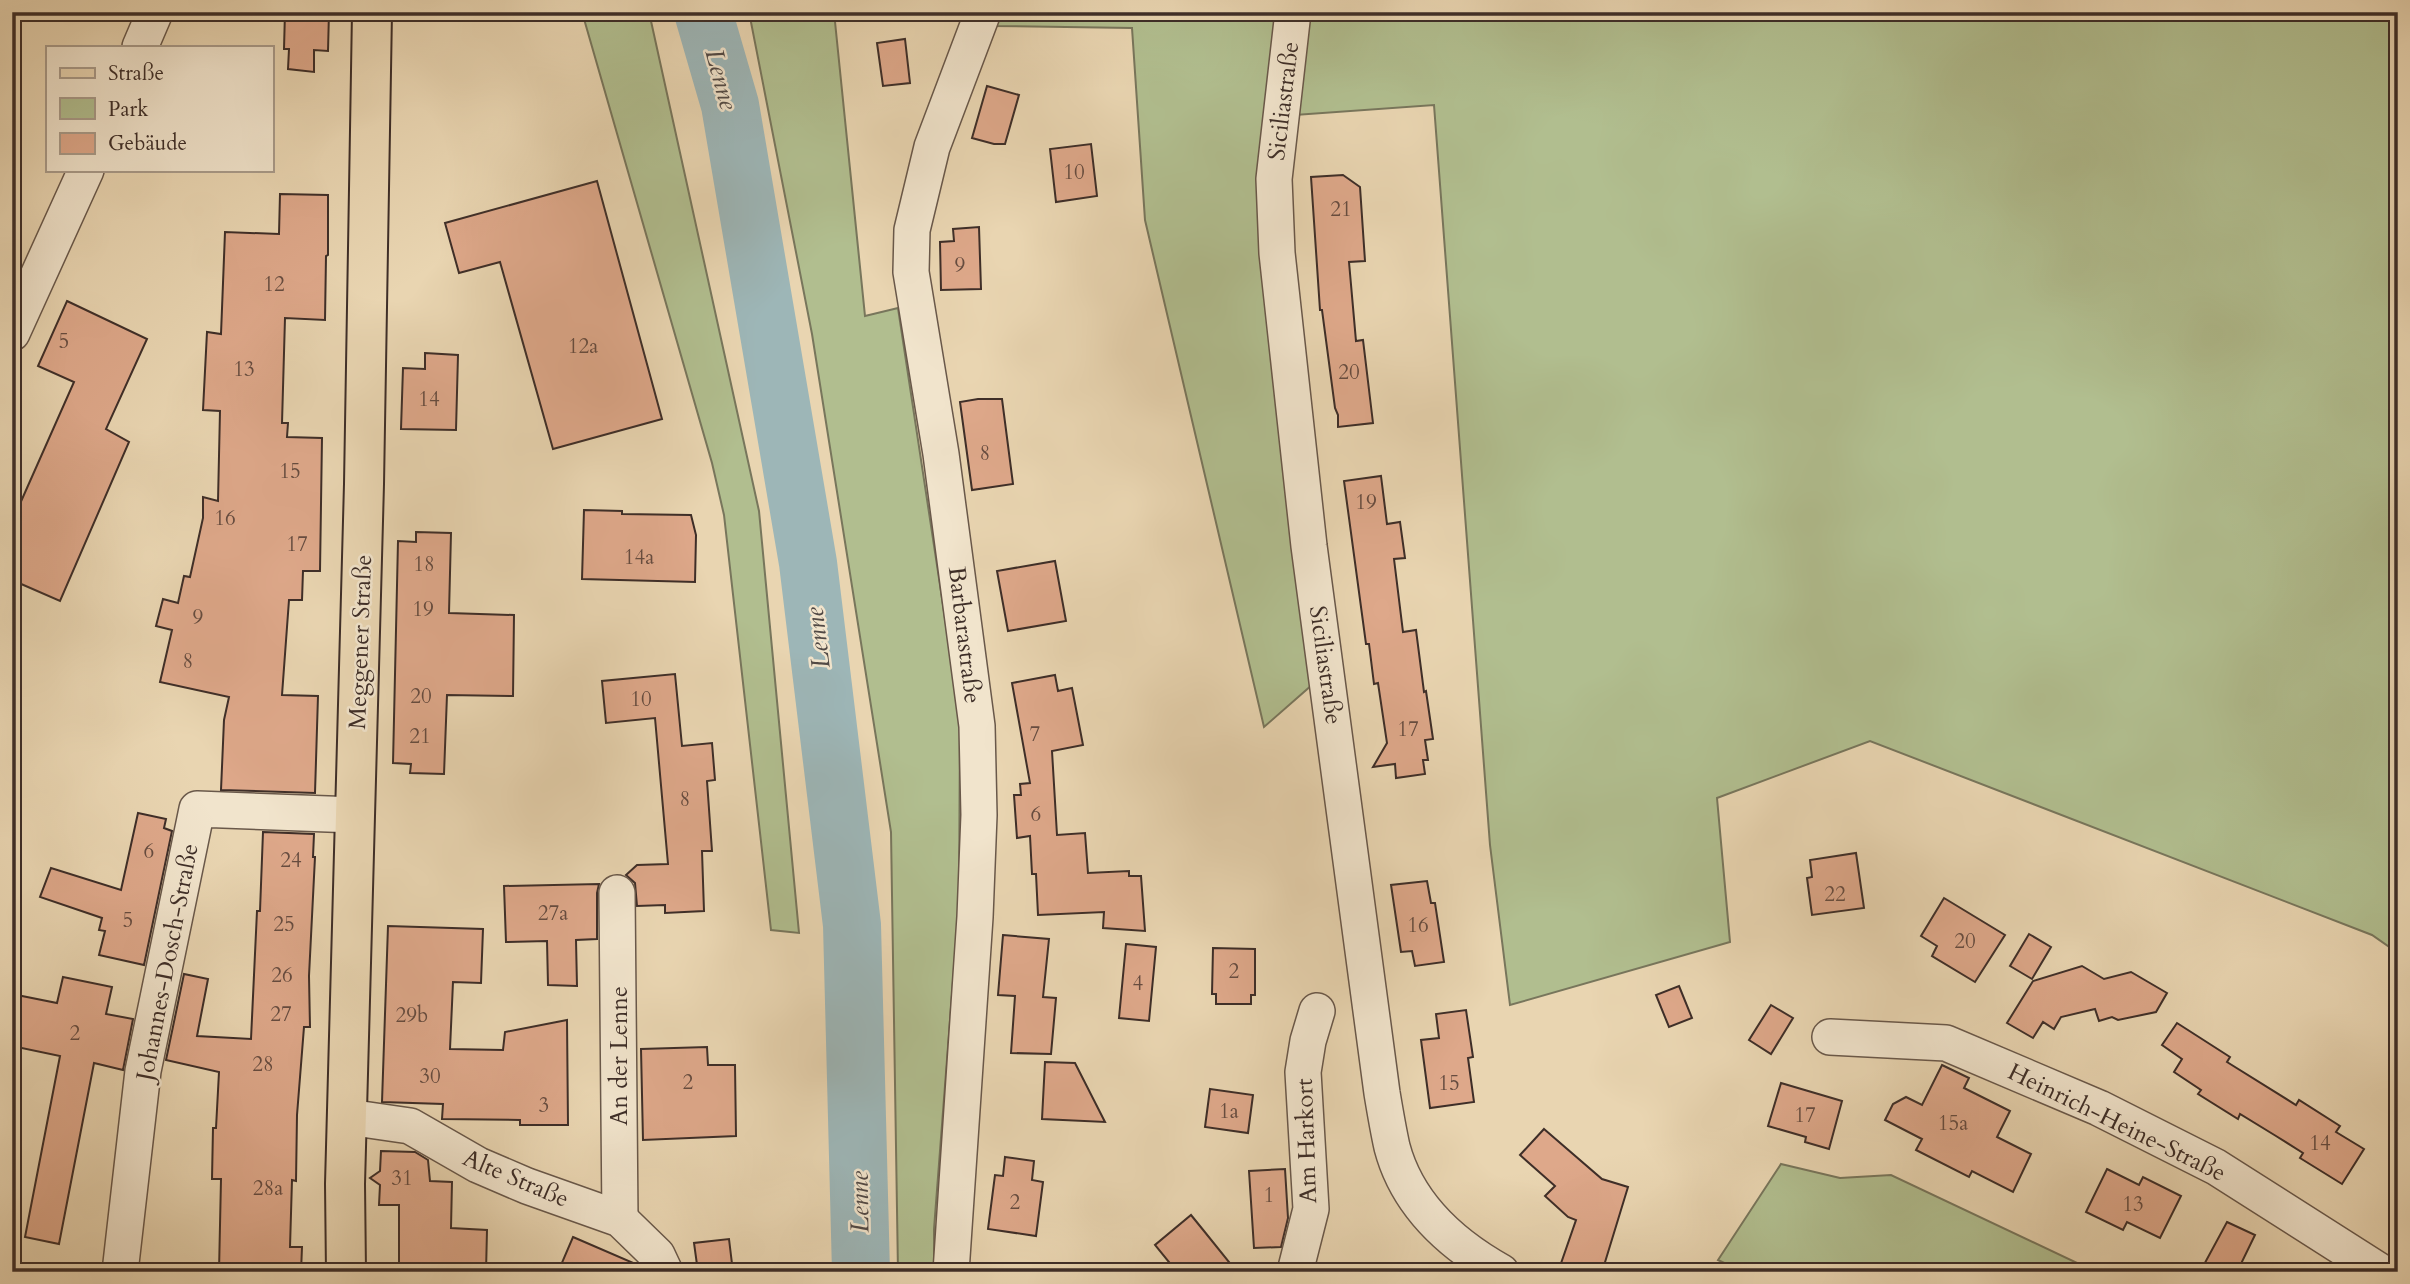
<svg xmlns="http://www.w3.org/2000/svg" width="2410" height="1284" font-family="Cardo,serif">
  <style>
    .green { fill: #b1be8f; stroke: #78765c; stroke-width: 2 }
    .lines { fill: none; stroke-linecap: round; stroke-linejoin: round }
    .river { stroke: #9db6b7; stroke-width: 58 }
    .building { fill: #dea88a; stroke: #3e2e28; stroke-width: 2 }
    .street-casing { stroke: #69584a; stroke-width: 38 }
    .primary-casing { stroke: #3e2e28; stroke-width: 42 }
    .street { stroke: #f1e4cc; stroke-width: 35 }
    .primary { stroke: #e9d5b1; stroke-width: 38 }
    .labels { text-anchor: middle; stroke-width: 5; stroke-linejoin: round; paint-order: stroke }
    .number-label { font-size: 21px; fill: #664c40 }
    .street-label { font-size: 24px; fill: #3e2e28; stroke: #f1e4cc }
    .water-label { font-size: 26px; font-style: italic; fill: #514945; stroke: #f1e4cc }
  </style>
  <rect width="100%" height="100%" fill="#e9d5b1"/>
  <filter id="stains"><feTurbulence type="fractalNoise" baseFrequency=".00286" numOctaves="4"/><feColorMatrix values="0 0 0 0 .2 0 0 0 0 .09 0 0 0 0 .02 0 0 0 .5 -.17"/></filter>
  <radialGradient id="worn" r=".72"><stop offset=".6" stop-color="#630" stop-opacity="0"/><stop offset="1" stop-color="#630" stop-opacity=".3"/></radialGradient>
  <g class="green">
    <polygon points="582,12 649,12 759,511 799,933 771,930 724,515 712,463"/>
    <polygon points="749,12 834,12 865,316 898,308 960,717 959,903 934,1229 934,1272 898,1272 891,832 812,334"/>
    <polygon points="996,12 2398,12 2398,953 2372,935 1870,741 1717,798 1730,942 1510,1005 1490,845 1434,105 1268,117 1313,684 1264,727 1145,220 1132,28 992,26"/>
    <polygon points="1781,1164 1840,1178 1891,1175 2096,1272 1743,1272 1718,1260"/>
  </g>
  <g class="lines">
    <polyline class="river" points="703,12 730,105 808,563 852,925 861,1272"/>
  </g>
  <g class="building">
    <polygon points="285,12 329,12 328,51 314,50 314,72 288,69 289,49 284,49"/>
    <polygon points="905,39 910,83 883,86 877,43"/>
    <polygon points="987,86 1019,95 1005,144 994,144 972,138"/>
    <polygon points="1091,144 1097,196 1056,202 1050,149"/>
    <polygon points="1343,175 1360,187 1365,261 1349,262 1356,341 1363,340 1373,423 1338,427 1338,415 1335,408 1322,310 1320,310 1311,177"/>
    <polygon points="597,181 662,419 553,449 500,262 459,273 445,223"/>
    <polygon points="280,194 328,195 328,255 326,256 325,320 285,318 282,423 288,423 287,437 322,438 320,571 303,571 302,600 289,600 282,695 318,696 315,793 221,790 224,720 229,697 160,682 172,630 156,626 163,599 178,603 184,576 190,577 203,518 203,497 218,501 220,411 203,410 207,332 221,334 225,232 279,234"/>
    <polygon points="979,227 981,289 941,290 940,242 954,241 953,229"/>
    <polygon points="67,301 147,339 106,429 129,442 60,601 12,580 12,502 19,506 74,382 38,366"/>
    <polygon points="425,353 458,355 456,430 401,429 403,368 425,369"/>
    <polygon points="978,399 1002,399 1013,484 972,490 960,402"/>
    <polygon points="1381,476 1387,524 1400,522 1405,558 1394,559 1403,632 1416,630 1424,692 1426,691 1433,739 1425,740 1428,760 1423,760 1425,774 1396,778 1395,764 1373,767 1387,743 1378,683 1374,684 1369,644 1366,644 1344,481"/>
    <polygon points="584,510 622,511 622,514 691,515 696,535 695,582 582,579"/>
    <polygon points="416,532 451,533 449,613 514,615 513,696 447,695 444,774 410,773 411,764 393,763 398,541 416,542"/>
    <polygon points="1055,561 1066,621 1008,631 997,571"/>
    <polygon points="675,674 682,746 712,743 715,780 707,781 712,851 702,851 704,911 665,913 665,905 637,906 635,883 626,875 637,865 668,864 655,718 606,723 602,681"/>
    <polygon points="1055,675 1058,691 1072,688 1083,745 1052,751 1057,835 1085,833 1088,873 1129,871 1129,876 1141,876 1145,931 1103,928 1104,912 1038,915 1036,874 1032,874 1030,836 1017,838 1014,795 1021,795 1020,784 1030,783 1012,683"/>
    <polygon points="138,813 166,819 164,828 172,831 144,965 99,955 105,931 99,930 102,918 40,897 51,868 121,890"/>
    <polygon points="263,832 314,834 313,857 315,857 309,976 310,1027 304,1027 297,1115 296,1181 292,1180 290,1247 302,1247 301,1272 219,1272 221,1179 212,1179 213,1128 216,1128 219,1072 166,1060 184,974 208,979 197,1036 251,1039 257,911 260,911"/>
    <polygon points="1856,853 1864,908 1812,915 1807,878 1812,877 1810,860"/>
    <polygon points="1427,881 1431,903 1435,903 1444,962 1415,966 1412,951 1401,952 1391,885"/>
    <polygon points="599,884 597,893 597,939 576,940 577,986 548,985 547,941 506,942 504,886"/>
    <polygon points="1944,898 2005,935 1975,982 1932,956 1937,946 1921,936"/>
    <polygon points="388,926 483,929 481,983 453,982 450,1049 503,1050 505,1032 567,1020 568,1125 520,1125 520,1120 442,1119 443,1104 382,1102"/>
    <polygon points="2029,934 2051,947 2032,979 2010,966"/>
    <polygon points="1003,935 1049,939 1043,997 1056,998 1051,1054 1011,1053 1015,996 998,995"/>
    <polygon points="1126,944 1156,947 1149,1021 1119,1018"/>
    <polygon points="1213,948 1255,949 1255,995 1251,995 1251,1004 1216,1004 1216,994 1212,994"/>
    <polygon points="2082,966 2104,979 2131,972 2167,993 2156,1012 2118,1020 2112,1017 2099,1021 2095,1009 2061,1017 2054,1029 2043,1022 2033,1038 2007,1023 2033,981"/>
    <polygon points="63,977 112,987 106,1014 133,1019 123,1070 94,1063 59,1244 25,1237 60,1056 12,1046 12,994 57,1003"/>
    <polygon points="1679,986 1692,1018 1669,1027 1656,995"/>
    <polygon points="1771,1005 1793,1018 1771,1054 1749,1040"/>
    <polygon points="1466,1010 1473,1057 1468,1058 1474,1102 1430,1108 1421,1040 1439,1038 1436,1014"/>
    <polygon points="2177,1023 2230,1057 2227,1062 2296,1105 2299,1100 2340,1126 2336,1132 2364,1149 2342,1184 2300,1158 2303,1153 2276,1136 2240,1114 2238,1119 2198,1094 2201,1090 2174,1072 2182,1059 2162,1045"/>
    <polygon points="707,1047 708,1065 735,1065 736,1136 643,1140 641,1049"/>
    <polygon points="1045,1062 1075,1063 1105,1122 1042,1119"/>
    <polygon points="1942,1065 1969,1078 1964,1088 2010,1111 1997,1137 2031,1154 2013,1192 1972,1171 1969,1177 1916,1150 1922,1139 1885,1120 1893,1104 1906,1097 1922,1105"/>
    <polygon points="1781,1083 1842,1101 1829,1149 1805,1142 1806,1137 1768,1126"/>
    <polygon points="1210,1089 1253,1095 1248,1133 1205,1127"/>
    <polygon points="1544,1129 1602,1179 1628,1187 1602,1272 1558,1272 1576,1220 1568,1217 1545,1196 1555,1186 1520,1155"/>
    <polygon points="381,1151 415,1152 428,1160 430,1181 452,1182 451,1228 487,1230 486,1272 399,1272 399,1205 379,1205 380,1185 370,1178 380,1171"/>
    <polygon points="1005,1157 1034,1161 1032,1180 1043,1182 1036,1236 988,1229 995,1175 1003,1176"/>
    <polygon points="1285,1169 1288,1218 1281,1247 1254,1248 1249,1171"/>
    <polygon points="2107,1169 2139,1185 2143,1177 2181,1196 2160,1238 2127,1222 2123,1230 2086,1212"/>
    <polygon points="1191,1215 1204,1231 1237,1272 1177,1272 1155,1245"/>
    <polygon points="2227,1222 2255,1235 2237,1272 2200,1272"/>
    <polygon points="573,1237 638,1265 643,1272 558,1272"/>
    <polygon points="729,1239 733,1272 698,1272 694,1243"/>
  </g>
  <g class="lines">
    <defs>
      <g id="street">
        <path d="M1293 12 1274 179 1277 253 1309 546 1382 1093C1385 1111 1388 1129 1392 1147 1407 1204 1451 1244 1501 1272"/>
        <polyline points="140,47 155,12"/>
        <polyline points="12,333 86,170"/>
        <polyline points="617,893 620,1219"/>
        <polyline points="1830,1037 1946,1043 2099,1108 2216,1167 2381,1272"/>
        <polyline points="348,1117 410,1126 478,1165 527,1186 620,1219 657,1255 665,1272"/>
        <polyline points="120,1272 143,1071 197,809 355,815"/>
        <polyline points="951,1272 975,917 979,815 977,726 941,454 911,272 912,230 932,147 983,12"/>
        <polyline points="1295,1272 1311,1209 1303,1072 1308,1041 1317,1011"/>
      </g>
      <polyline id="primary" points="346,1272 345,1184 364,484 372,12"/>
    </defs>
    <use href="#street" class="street-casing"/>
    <use href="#primary" class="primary-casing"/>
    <use href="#street" class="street"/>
    <use href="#primary" class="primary"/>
  </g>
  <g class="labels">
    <g class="number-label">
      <text x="1074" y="179">10</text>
      <text x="1341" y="216">21</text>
      <text x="960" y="272">9</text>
      <text x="274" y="291">12</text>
      <text x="64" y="348">5</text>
      <text x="583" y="353">12a</text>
      <text x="244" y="376">13</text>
      <text x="1349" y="379">20</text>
      <text x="429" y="406">14</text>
      <text x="985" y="460">8</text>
      <text x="290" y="478">15</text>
      <text x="1366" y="509">19</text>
      <text x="225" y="525">16</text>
      <text x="297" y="551">17</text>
      <text x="639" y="564">14a</text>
      <text x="424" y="571">18</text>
      <text x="423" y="616">19</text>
      <text x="198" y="624">9</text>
      <text x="188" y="668">8</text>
      <text x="421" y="703">20</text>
      <text x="641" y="706">10</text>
      <text x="1408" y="736">17</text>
      <text x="1035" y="741">7</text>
      <text x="420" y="743">21</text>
      <text x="685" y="806">8</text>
      <text x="1036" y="821">6</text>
      <text x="149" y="858">6</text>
      <text x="291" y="867">24</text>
      <text x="1835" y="901">22</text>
      <text x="553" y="920">27a</text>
      <text x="128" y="927">5</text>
      <text x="284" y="931">25</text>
      <text x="1418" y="932">16</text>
      <text x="1965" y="948">20</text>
      <text x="1234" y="978">2</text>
      <text x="282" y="982">26</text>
      <text x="1138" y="990">4</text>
      <text x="281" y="1021">27</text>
      <text x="412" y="1022">29b</text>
      <text x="75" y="1040">2</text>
      <text x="263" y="1071">28</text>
      <text x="430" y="1083">30</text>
      <text x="688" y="1089">2</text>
      <text x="1449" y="1090">15</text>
      <text x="544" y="1112">3</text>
      <text x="1229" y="1118">1a</text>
      <text x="1805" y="1122">17</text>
      <text x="1953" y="1130">15a</text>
      <text x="2320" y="1150">14</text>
      <text x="402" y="1185">31</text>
      <text x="268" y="1195">28a</text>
      <text x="1269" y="1202">1</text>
      <text x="1015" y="1209">2</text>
      <text x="2133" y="1211">13</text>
    </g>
    <g class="street-label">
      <text transform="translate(1283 101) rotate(-83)" y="8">Siciliastraße</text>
      <text transform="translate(965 635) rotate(83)" y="8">Barbarastraße</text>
      <text transform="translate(360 642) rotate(-88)" y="8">Meggener Straße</text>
      <text transform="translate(1326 665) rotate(82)" y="8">Siciliastraße</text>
      <text transform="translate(167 962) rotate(-79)" y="8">Johannes-Dosch-Straße</text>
      <text transform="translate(619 1056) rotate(-90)" y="8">An der Lenne</text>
      <text transform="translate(2117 1122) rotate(26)" y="8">Heinrich-Heine-Straße</text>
      <text transform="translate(1306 1141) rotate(-92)" y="8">Am Harkort</text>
      <text transform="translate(516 1178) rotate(23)" y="8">Alte Straße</text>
    </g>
    <g class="water-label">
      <text transform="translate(722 79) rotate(75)" y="9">Lenne</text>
      <text transform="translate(817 638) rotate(-97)" y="9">Lenne</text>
      <text transform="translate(859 1202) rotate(-91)" y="9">Lenne</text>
    </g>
  </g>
  <rect width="2410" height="1284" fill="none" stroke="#e9d5b1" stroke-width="42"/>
  <rect x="14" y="14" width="2382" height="1256" fill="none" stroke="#3e2e28" stroke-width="3.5"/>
  <rect x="21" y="21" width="2368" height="1242" fill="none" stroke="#3e2e28" stroke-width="2"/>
  <rect x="46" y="46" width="228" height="126" fill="#f1e4cc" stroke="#a99b8a" stroke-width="2"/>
  <rect x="60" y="68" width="35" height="10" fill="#e9d5b1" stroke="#a99b8a" stroke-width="2"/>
  <text x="108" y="80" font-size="21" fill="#3e2e28">Straße</text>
  <rect x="60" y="98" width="35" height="21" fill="#b1be8f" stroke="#a99b8a" stroke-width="2"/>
  <text x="108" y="116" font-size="21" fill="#3e2e28">Park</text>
  <rect x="60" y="133" width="35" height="21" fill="#dea88a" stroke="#a99b8a" stroke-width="2"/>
  <text x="108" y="150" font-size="21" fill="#3e2e28">Gebäude</text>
  <rect width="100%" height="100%" filter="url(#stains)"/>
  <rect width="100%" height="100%" fill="url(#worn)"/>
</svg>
